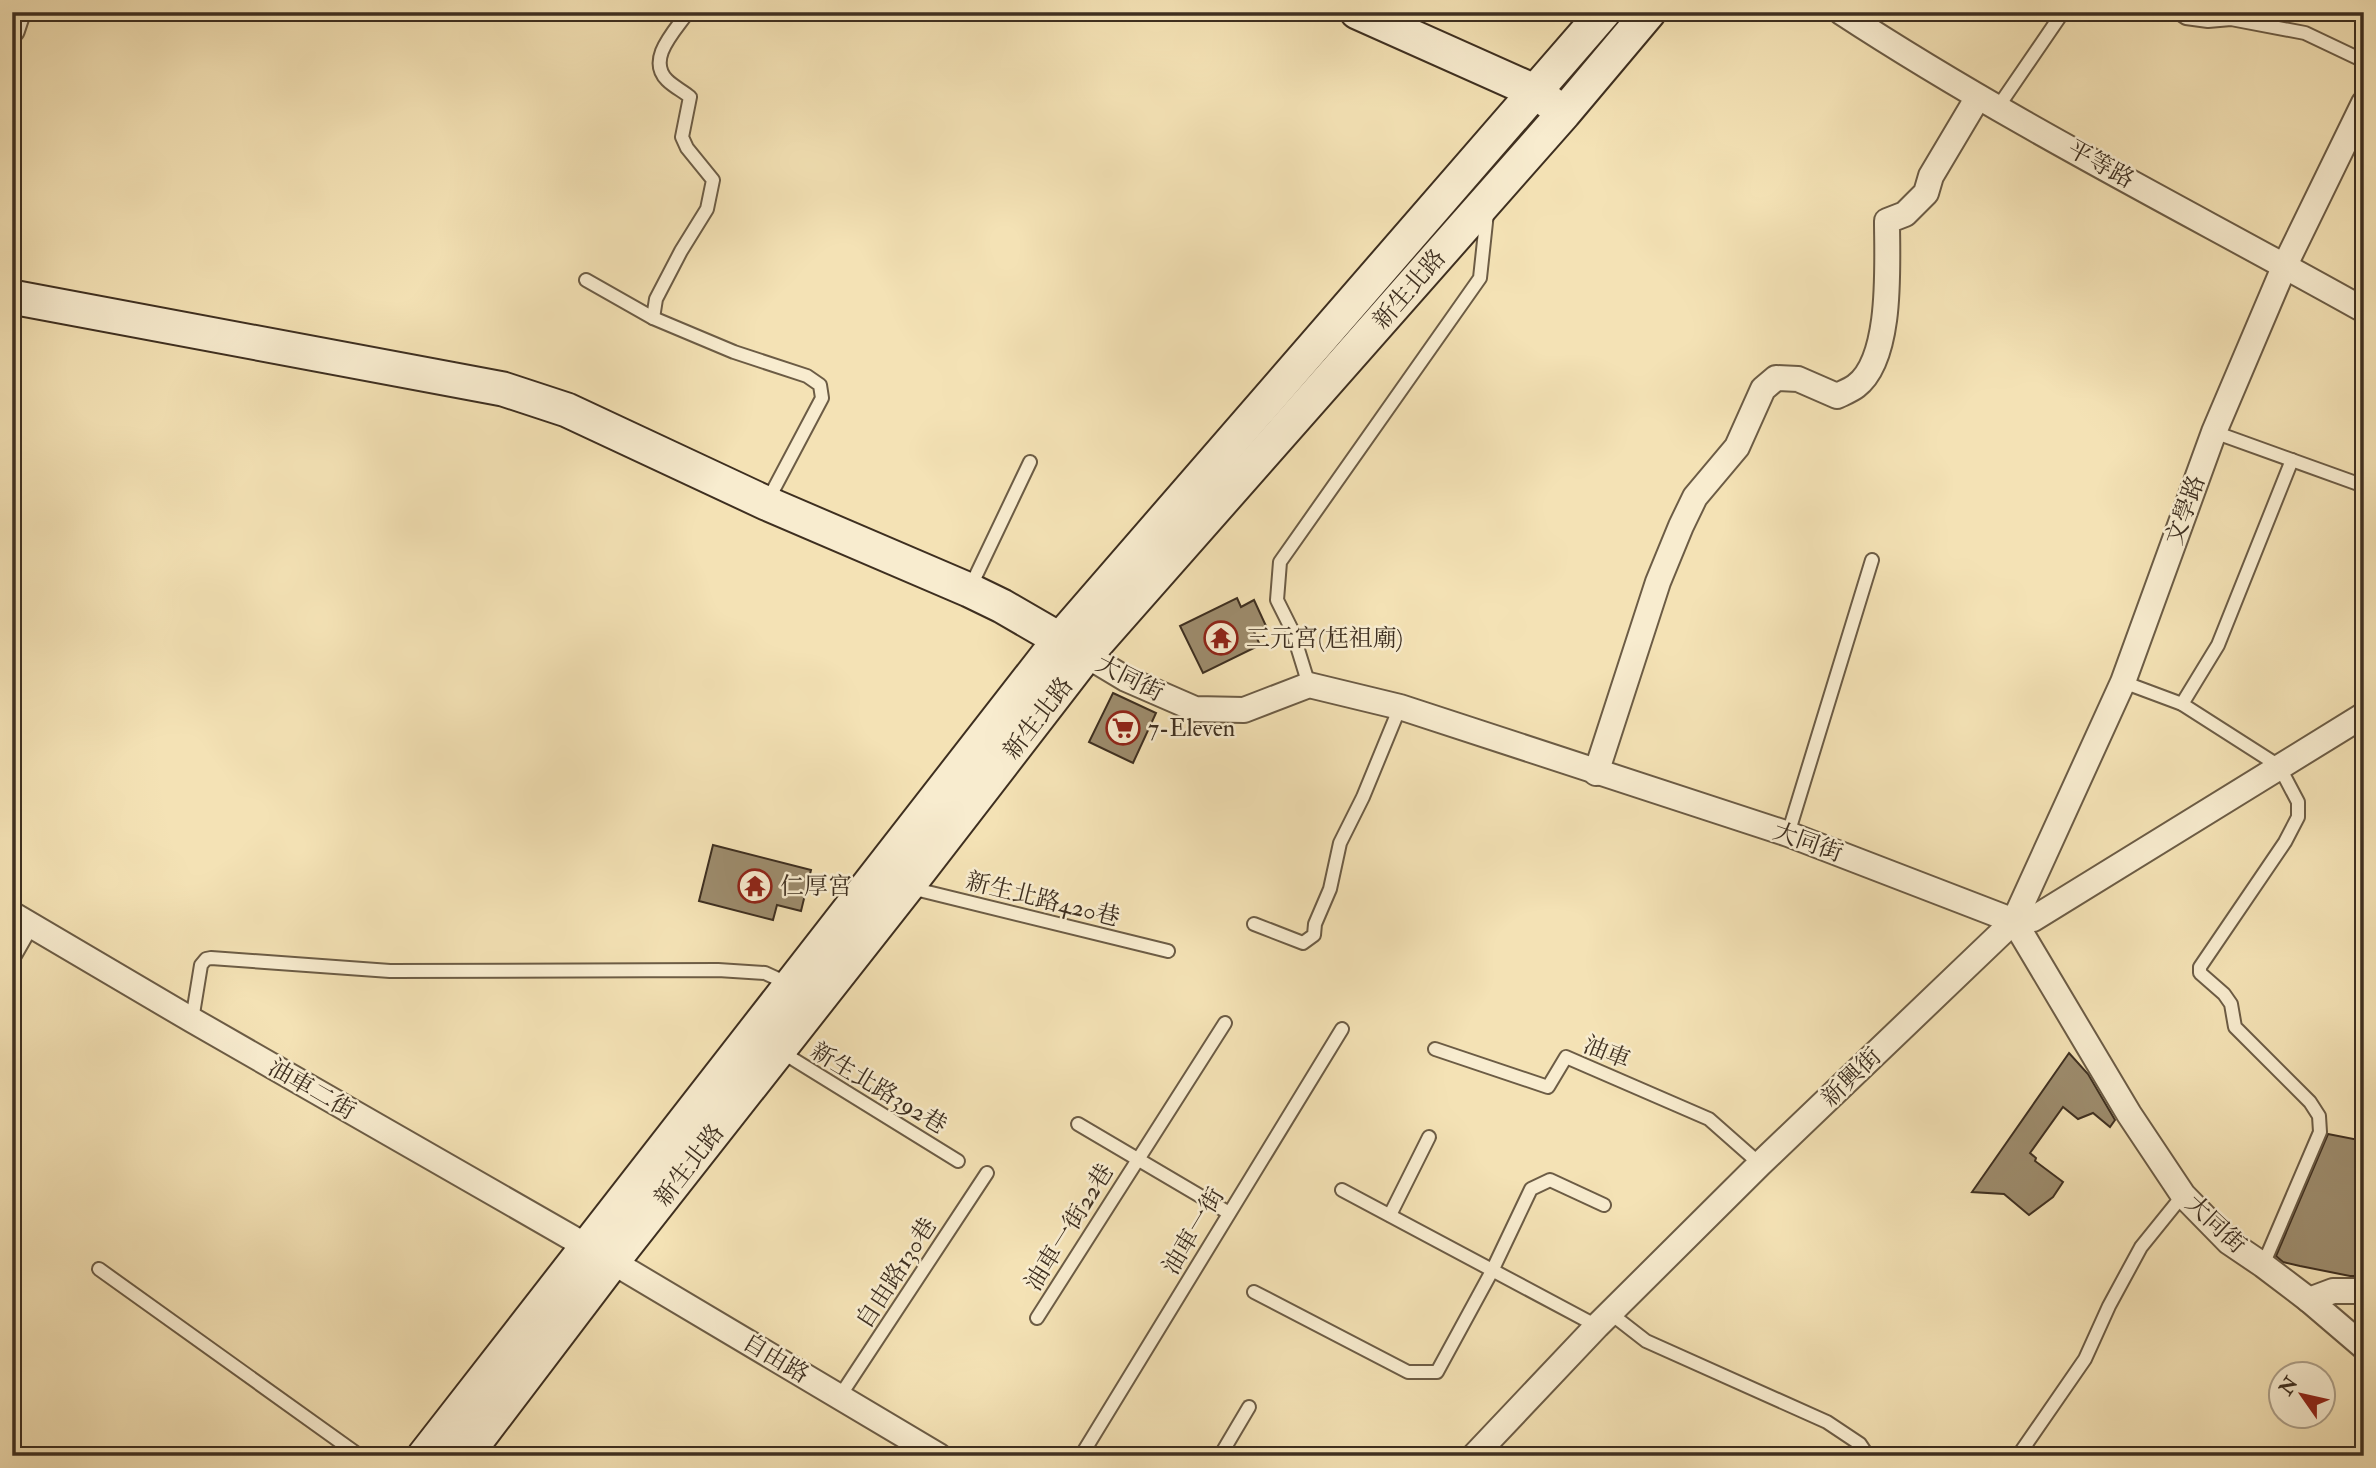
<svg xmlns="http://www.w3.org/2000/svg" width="2376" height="1468" font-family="'IM FELL Double Pica','Noto Serif TC',serif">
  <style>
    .building { fill: #9d8c6d; stroke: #3e2f20; stroke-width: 2 }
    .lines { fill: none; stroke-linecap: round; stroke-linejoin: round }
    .lane-casing { stroke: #6c5c45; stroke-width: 16 }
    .street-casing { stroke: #6c5c45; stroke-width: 28 }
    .secondary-casing { stroke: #3e2f20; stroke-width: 37 }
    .lane { stroke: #f8eccf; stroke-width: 12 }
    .street { stroke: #f8eccf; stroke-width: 24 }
    .secondary { stroke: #f8eccf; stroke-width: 33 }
    .labels { text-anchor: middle; stroke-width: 5; stroke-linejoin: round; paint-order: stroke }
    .street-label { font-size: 24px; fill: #3e2f20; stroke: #f8eccf }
    .poi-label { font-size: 24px; fill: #3e2f20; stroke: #f8eccf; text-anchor: start }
  </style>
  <rect width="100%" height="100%" fill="#f4e2b5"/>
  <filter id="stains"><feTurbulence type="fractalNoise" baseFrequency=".00286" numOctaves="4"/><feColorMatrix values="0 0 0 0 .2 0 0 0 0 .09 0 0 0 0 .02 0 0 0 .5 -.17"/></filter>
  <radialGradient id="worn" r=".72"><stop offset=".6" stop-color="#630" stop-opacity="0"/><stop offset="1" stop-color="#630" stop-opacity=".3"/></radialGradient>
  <g class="building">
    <polygon points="1237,598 1241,607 1254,600 1266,626 1254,632 1260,645 1203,673 1180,626"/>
    <polygon points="1113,693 1156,713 1133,763 1089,742"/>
    <polygon points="713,845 811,870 801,911 777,905 773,920 699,901"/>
    <polygon points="2069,1053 2088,1074 2115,1120 2110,1127 2093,1113 2078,1119 2063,1107 2030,1153 2036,1158 2035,1161 2063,1182 2053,1197 2029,1215 2004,1194 1972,1192"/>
    <polygon points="2328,1134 2364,1141 2364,1276 2350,1276 2300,1266 2283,1262 2276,1256"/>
  </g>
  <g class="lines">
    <defs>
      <g id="lane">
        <polyline points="2177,12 2186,18 2208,21 2231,19 2305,33 2364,61"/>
        <polyline points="1998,107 2063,12"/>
        <polyline points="586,280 653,318 734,352 807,376 820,385 822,398 767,502"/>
        <path d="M653 318 656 299 681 251 707 209 713 180 687 148 682 137 690 97C683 91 674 87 667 80 646 59 675 31 688 12"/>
        <polyline points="2214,432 2364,486"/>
        <polyline points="969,590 1030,462"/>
        <polyline points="2123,682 2182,704 2279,766 2298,802 2298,817 2285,842 2200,967 2200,973 2224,994 2231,1004 2235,1027 2310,1102 2319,1116 2320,1132 2263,1265"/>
        <polyline points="1309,685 1292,630 1277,600 1280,562 1480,278 1487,213"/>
        <polyline points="2182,704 2218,645 2292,460"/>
        <polyline points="1788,834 1872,560"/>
        <polyline points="911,888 1168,951"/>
        <polyline points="1254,924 1303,943 1314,935 1315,924 1330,889 1340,843 1363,797 1400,707"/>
        <polyline points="12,961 32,926"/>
        <polyline points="192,1020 201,965 206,959 211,958 390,971 718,970 765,973 789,984"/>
        <polyline points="1435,1049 1548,1087 1566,1057 1709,1119 1760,1164"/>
        <polyline points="780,1051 958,1161"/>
        <polyline points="1078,1124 1229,1213"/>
        <polyline points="1342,1190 1597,1326"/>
        <polyline points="1390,1215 1429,1137"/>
        <polyline points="99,1269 360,1456"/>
        <polyline points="1254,1292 1408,1372 1437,1372 1492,1271 1531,1189 1550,1180 1604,1205"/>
        <polyline points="1610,1313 1646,1341 1827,1422 1860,1444 1868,1456"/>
        <polyline points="1037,1318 1225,1023"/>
        <polyline points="840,1396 987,1173"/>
        <polyline points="1081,1456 1342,1029"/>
        <polyline points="1220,1456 1249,1407"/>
        <polyline points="2018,1456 2085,1359 2109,1306 2141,1247 2183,1195"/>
      </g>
      <g id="street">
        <path d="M1841 12C2009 122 2189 212 2364 310"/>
        <polyline points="12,30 18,12"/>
        <polyline points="1086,655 1126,679 1195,709 1244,710 1309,685 1400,707 1788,834 2014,921 2129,1114 2183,1195 2229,1242 2263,1265 2309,1300 2364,1347"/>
        <path d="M1596 773 1658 582 1681 526 1695 497 1737 447 1763 389 1776 378 1798 379 1837 396C1843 393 1851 390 1856 386 1893 358 1887 263 1887 221L1905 214 1926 193 1931 176 1978 97"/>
        <polyline points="12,914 192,1020 586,1246 939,1456"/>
        <polyline points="2014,921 2123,682 2214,432 2285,265 2364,103"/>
        <polyline points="2309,1300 2333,1291 2364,1291"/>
        <polyline points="1474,1456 1597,1326 1760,1164 2014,921 2033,919 2364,715"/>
      </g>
      <g id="secondary">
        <polyline points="1357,12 1536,92 1553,105"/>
        <polyline points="12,297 503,389 567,410 766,503 969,590 1002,606 1078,650"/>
        <polyline points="424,1456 1060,639 1604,12"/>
        <polyline points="465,1456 613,1261 907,887 1086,655 1564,113 1649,12"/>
      </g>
    </defs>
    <use href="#lane" class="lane-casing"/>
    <use href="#street" class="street-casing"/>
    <use href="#secondary" class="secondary-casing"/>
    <use href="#lane" class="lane"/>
    <use href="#street" class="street"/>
    <use href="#secondary" class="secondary"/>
  </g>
  <defs>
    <symbol id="temple-ring" viewBox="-11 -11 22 22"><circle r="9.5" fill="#f8eccf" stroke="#8f2418" stroke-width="1.5"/><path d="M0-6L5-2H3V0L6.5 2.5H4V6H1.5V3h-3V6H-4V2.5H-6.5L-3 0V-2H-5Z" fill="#8f2418"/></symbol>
    <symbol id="supermarket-ring" viewBox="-11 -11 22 22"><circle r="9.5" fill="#f8eccf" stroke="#8f2418" stroke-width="1.5"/><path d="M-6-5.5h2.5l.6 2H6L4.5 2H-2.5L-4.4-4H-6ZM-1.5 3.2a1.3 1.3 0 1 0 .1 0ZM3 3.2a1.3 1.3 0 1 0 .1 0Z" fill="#8f2418"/></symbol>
  </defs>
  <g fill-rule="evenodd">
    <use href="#temple-ring" x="1202" y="619" width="38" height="38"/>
    <use href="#supermarket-ring" x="1104" y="709" width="38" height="38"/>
    <use href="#temple-ring" x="736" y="867" width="38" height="38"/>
  </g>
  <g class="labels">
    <g class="street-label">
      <text transform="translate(2101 164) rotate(29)" y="8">平等路</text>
      <text transform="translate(1409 289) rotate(-49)" y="8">新生北路</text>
      <text transform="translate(2185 510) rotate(-70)" y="8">文學路</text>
      <text transform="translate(1130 678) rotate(27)" y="8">大同街</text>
      <text transform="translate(1038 718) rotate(-52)" y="8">新生北路</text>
      <text transform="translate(1808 842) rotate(20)" y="8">大同街</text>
      <text transform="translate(1043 899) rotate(14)" y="8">新生北路420巷</text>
      <text transform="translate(1607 1052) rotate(22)" y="8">油車</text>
      <text transform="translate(1851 1077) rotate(-44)" y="8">新興街</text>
      <text transform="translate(879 1088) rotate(31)" y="8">新生北路392巷</text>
      <text transform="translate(312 1089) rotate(30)" y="8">油車二街</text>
      <text transform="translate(689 1165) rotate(-52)" y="8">新生北路</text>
      <text transform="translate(2216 1224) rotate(43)" y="8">大同街</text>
      <text transform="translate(1069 1227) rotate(-58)" y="8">油車一街22巷</text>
      <text transform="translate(1193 1231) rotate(-59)" y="8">油車一街</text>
      <text transform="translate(896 1273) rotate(-57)" y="8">自由路130巷</text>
      <text transform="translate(776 1358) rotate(31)" y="8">自由路</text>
    </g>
    <g class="poi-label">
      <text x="1246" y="646">三元宮(尪祖廟)</text>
      <text x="1148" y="736">7-Eleven</text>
      <text x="780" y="894">仁厚宮</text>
    </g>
  </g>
  <rect width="2376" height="1468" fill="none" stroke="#f4e2b5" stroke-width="42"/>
  <rect x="14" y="14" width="2348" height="1440" fill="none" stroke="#3e2f20" stroke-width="3.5"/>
  <rect x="21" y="21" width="2334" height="1426" fill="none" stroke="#3e2f20" stroke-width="2"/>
  <g transform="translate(2302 1395) rotate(304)"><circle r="33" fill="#f8eccf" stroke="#aea089" stroke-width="2"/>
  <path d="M0-5L12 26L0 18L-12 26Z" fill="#8f2418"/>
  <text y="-10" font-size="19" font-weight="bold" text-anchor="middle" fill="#3e2f20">N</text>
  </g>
  <rect width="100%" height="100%" filter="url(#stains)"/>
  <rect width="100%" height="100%" fill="url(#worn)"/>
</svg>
